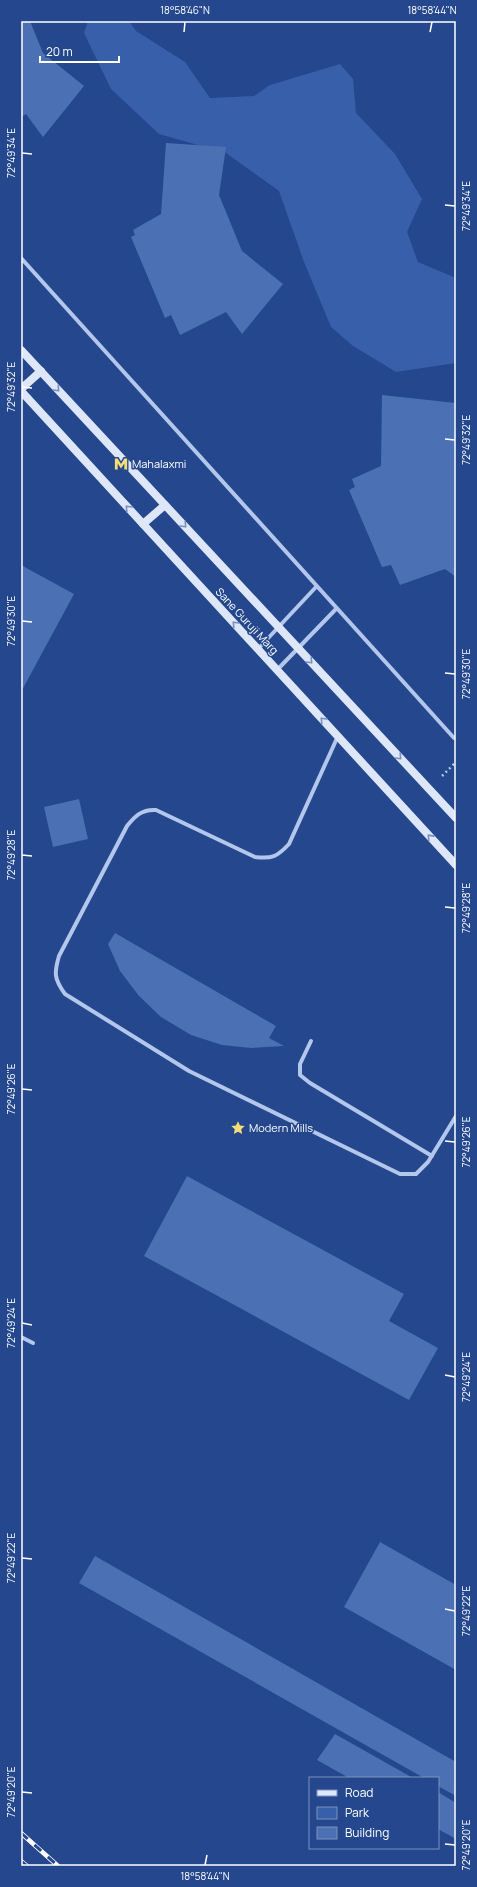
<svg xmlns="http://www.w3.org/2000/svg" width="477" height="1887" font-family="Manrope,sans-serif">
  <style>
    .green { fill: #385faa }
    .building { fill: #4c70b4 }
    .lines { fill: none; stroke-linecap: round; stroke-linejoin: round }
    .path { stroke: #b3c6eb; stroke-width: 2.5; stroke-dasharray: 2 3; stroke-linecap: butt }
    .minor { stroke: #b3c6eb; stroke-width: 4 }
    .secondary { stroke: #dee7f9; stroke-width: 8 }
    .rail-casing { stroke: #fff; stroke-width: 4.5 }
    .rail { stroke: #24478d; stroke-width: 3; stroke-dasharray: 9; stroke-linecap: butt }
    .oneway { stroke: #788fbe }
    .ticks { fill: none; stroke: #fff; stroke-width: 1.5 }
    .labels { text-anchor: middle; stroke-width: 3; stroke-linejoin: round; paint-order: stroke }
    .poi-label { font-size: 11px; fill: #fff; stroke: #24478d; text-anchor: start }
    .street-label { font-size: 11px; fill: #fff; stroke: #24478d }
    .neatline { fill: none; stroke: #fff; stroke-width: 1.5 }
    .ticks-label { font-size: 10px; text-anchor: middle; fill: #fff }
  </style>
  <rect width="100%" height="100%" fill="#24478d"/>
  <polygon class="green" points="88,21 129,21 136,31 185,62 210,98 254,96 270,85 340,64 353,79 356,113 395,154 422,199 407,232 418,262 456,278 456,363 396,372 353,346 331,327 304,262 279,191 226,153 159,134 111,89 84,33"/>
  <g class="building">
    <polygon points="21,21 30,21 43,53 84,86 43,137 26,114 21,117"/>
    <polygon points="166,143 226,147 219,195 242,251 283,284 242,334 226,312 180,335 171,315 165,318 131,237 135,235 133,230 161,214"/>
    <polygon points="382,395 456,403 456,577 445,569 400,585 391,565 382,567 349,490 355,487 352,479 381,466"/>
    <polygon points="21,565 74,594 21,692"/>
    <polygon points="79,799 88,839 53,847 44,807"/>
    <polygon points="115,933 276,1026 269,1038 284,1046 251,1048 222,1045 191,1035 161,1017 139,996 120,971 108,944"/>
    <polygon points="187,1176 404,1294 389,1321 438,1348 409,1400 144,1256"/>
    <polygon points="380,1542 456,1585 456,1670 344,1607"/>
    <polygon points="95,1556 456,1762 456,1796 438,1786 438,1778 424,1778 79,1583"/>
    <polygon points="335,1734 413,1778 349,1778 317,1760"/>
    <polygon points="438,1792 456,1803 456,1839 438,1829"/>
  </g>
  <g class="lines">
    <polyline class="path" points="442,776 456,762"/>
    <g class="minor">
      <polyline points="21,258 454,738"/>
      <polyline points="258,649 316,587"/>
      <polyline points="277,670 336,609"/>
      <path d="M338 736 289 844C277 857 272 859 255 857L156 810C142 809 135 816 127 826L59 956C54 973 54 979 65 994L189 1071 400 1174H416L428 1162 456 1116"/>
      <polyline points="311,1041 300,1064 300,1075 310,1083 432,1156"/>
      <polyline points="21,1337 33,1343"/>
    </g>
    <g class="secondary">
      <polyline points="21,350 456,818"/>
      <polyline points="21,389 41,371"/>
      <polyline points="21,391 456,865"/>
      <polyline points="143,524 165,505"/>
    </g>
    <defs>
      <g id="rail">
        <polyline points="21,1833 58,1866"/>
        <polyline points="21,1861 27,1866"/>
      </g>
    </defs>
    <use href="#rail" class="rail-casing"/>
    <use href="#rail" class="rail"/>
  </g>
  <defs><path id="oneway-chevron" d="M-2-3.5L2.5 0L-2 3.5" fill="none" stroke-width="1.6" stroke-linecap="round" stroke-linejoin="round"/></defs>
  <g class="oneway">
    <use href="#oneway-chevron" transform="translate(57 389) rotate(47)"/>
    <use href="#oneway-chevron" transform="translate(128 508) rotate(-133)"/>
    <use href="#oneway-chevron" transform="translate(184 525) rotate(47)"/>
    <use href="#oneway-chevron" transform="translate(235 624) rotate(-133)"/>
    <use href="#oneway-chevron" transform="translate(310 661) rotate(47)"/>
    <use href="#oneway-chevron" transform="translate(323 720) rotate(-133)"/>
    <use href="#oneway-chevron" transform="translate(399 757) rotate(47)"/>
    <use href="#oneway-chevron" transform="translate(430 837) rotate(-132)"/>
  </g>
  <path class="ticks" d="M184 32 185 22M430 32 432 22M22 153 32 154M445 205 455 206M22 387 32 388M445 439 455 440M22 621 32 622M445 673 455 674M22 855 32 856M445 907 455 908M22 1089 32 1090M445 1141 455 1142M22 1323 32 1325M445 1375 455 1377M22 1558 32 1559M445 1609 455 1611M22 1792 32 1793M445 1844 455 1845M205 1865 207 1855"/>
  <defs>
    <symbol id="metro-bare" viewBox="-9 -9 18 18"><path d="M-5.5 5V-5H-3L0 0L3-5H5.5V5H3V-.5L0 4L-3-.5V5Z" fill="#f5de77" stroke="#24478d" stroke-width="2.5" paint-order="stroke"/></symbol>
    <symbol id="sight-bare" viewBox="-9 -9 18 18"><path d="M0-6L1.8-2.2L6-1.7L2.9 1.2L3.7 5.4L0 3.3L-3.7 5.4L-2.9 1.2L-6-1.7L-1.8-2.2Z" fill="#f5de77" stroke="#24478d" stroke-width="2.5" paint-order="stroke"/></symbol>
  </defs>
  <g fill-rule="evenodd">
    <use href="#metro-bare" x="111" y="454" width="20" height="20"/>
    <use href="#sight-bare" x="228" y="1118" width="20" height="20"/>
  </g>
  <g class="labels">
    <g class="poi-label">
      <text x="132" y="468">Mahalaxmi</text>
      <text x="249" y="1132">Modern Mills</text>
    </g>
    <g class="street-label">
      <text transform="translate(247 621) rotate(47)" y="4">Sane Guruji Marg</text>
    </g>
  </g>
  <rect width="477" height="1887" fill="none" stroke="#24478d" stroke-width="44"/>
  <rect x="309" y="1777" width="130" height="72" fill="#24478d" stroke="#7c91bb"/>
  <rect x="317" y="1790" width="20" height="6" fill="#dee7f9" stroke="#7c91bb"/>
  <text x="345" y="1797" font-size="12" fill="#ffffff">Road</text>
  <rect x="317" y="1807" width="20" height="12" fill="#385faa" stroke="#7c91bb"/>
  <text x="345" y="1817" font-size="12" fill="#ffffff">Park</text>
  <rect x="317" y="1827" width="20" height="12" fill="#4c70b4" stroke="#7c91bb"/>
  <text x="345" y="1837" font-size="12" fill="#ffffff">Building</text>
  <path d="M40 56v6h79v-6" fill="none" stroke="#ffffff" stroke-width="2"/>
  <text x="46" y="56" font-size="12" fill="#ffffff" stroke="#24478d" stroke-width="3" paint-order="stroke">20 m</text>
  <rect x="22" y="22" width="433" height="1843" class="neatline"/>
  <g class="ticks-label">
    <text x="185" y="14">18°58'46"N</text>
    <text x="432" y="14">18°58'44"N</text>
    <text transform="translate(11 153) rotate(-90)" y="4">72°49'34"E</text>
    <text transform="translate(466 206) rotate(-90)" y="4">72°49'34"E</text>
    <text transform="translate(11 387) rotate(-90)" y="4">72°49'32"E</text>
    <text transform="translate(466 440) rotate(-90)" y="4">72°49'32"E</text>
    <text transform="translate(11 621) rotate(-90)" y="4">72°49'30"E</text>
    <text transform="translate(466 674) rotate(-90)" y="4">72°49'30"E</text>
    <text transform="translate(11 855) rotate(-90)" y="4">72°49'28"E</text>
    <text transform="translate(466 908) rotate(-90)" y="4">72°49'28"E</text>
    <text transform="translate(11 1089) rotate(-90)" y="4">72°49'26"E</text>
    <text transform="translate(466 1142) rotate(-90)" y="4">72°49'26"E</text>
    <text transform="translate(11 1323) rotate(-90)" y="4">72°49'24"E</text>
    <text transform="translate(466 1377) rotate(-90)" y="4">72°49'24"E</text>
    <text transform="translate(11 1558) rotate(-90)" y="4">72°49'22"E</text>
    <text transform="translate(466 1611) rotate(-90)" y="4">72°49'22"E</text>
    <text transform="translate(11 1792) rotate(-90)" y="4">72°49'20"E</text>
    <text transform="translate(466 1845) rotate(-90)" y="4">72°49'20"E</text>
    <text x="205" y="1880">18°58'44"N</text>
  </g>
</svg>
